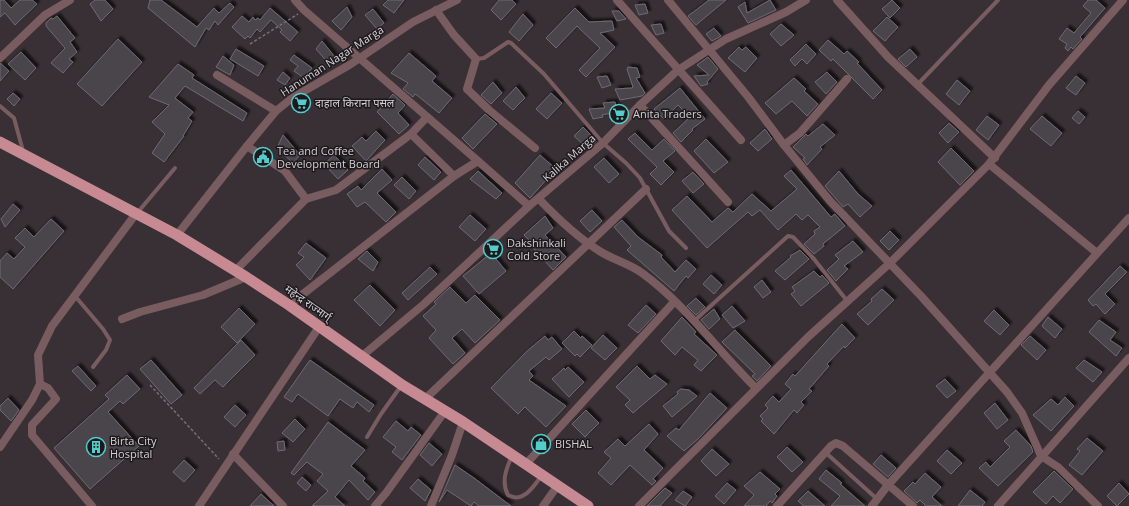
<svg xmlns="http://www.w3.org/2000/svg" width="1129" height="506" font-family="'Open Sans','Noto Sans Devanagari',sans-serif">
  <style>
    .building { fill: #49444c; stroke: #6f6a73; filter: url(#shadow) }
    .lines { fill: none; stroke-linecap: round; stroke-linejoin: round }
    .path { stroke: #766e72; stroke-width: 1.5; stroke-dasharray: 3 2; stroke-linecap: butt }
    .service { stroke: #785c5f; stroke-width: 4 }
    .minor { stroke: #785c5f; stroke-width: 8 }
    .trunk { stroke: #c88a92; stroke-width: 11 }
    .labels { text-anchor: middle; stroke-width: 3; stroke-linejoin: round; paint-order: stroke }
    .street-label { font-size: 11px; fill: #d6d0d3; stroke: #1d191c }
    .poi-label { font-size: 11px; fill: #d6d0d3; stroke: #1d191c; text-anchor: start }
  </style>
  <defs>
    <filter id="shadow"><feDropShadow dx="3" dy="-3" stdDeviation="1" flood-color="#0009"/></filter>
  </defs>
  <rect width="100%" height="100%" fill="#393035"/>
  <g class="building">
    <polygon points="0,0 4,0 11,8 20,0 32,0 37,4 15,25 5,13 0,17"/>
    <polygon points="95,0 105,0 113,9 101,21 90,4"/>
    <polygon points="150,0 161,0 197,27 214,8 219,13 230,3 234,7 218,25 215,21 209,30 206,28 195,47 148,8"/>
    <polygon points="388,0 404,0 394,13 383,5"/>
    <polygon points="499,0 512,0 516,4 501,20 491,10"/>
    <polygon points="709,0 726,0 696,25 688,16"/>
    <polygon points="770,0 776,10 748,23 738,7 745,2 747,13"/>
    <polygon points="892,0 900,8 890,18 882,9"/>
    <polygon points="1088,0 1096,0 1105,8 1080,37 1082,39 1073,49 1071,47 1068,51 1065,48 1067,44 1059,39 1067,28 1074,33 1091,13 1083,6"/>
    <polygon points="645,4 648,13 639,15 635,5"/>
    <polygon points="347,7 352,17 341,30 332,21"/>
    <polygon points="270,8 298,32 290,41 280,32 282,30 271,20 260,32 257,29 250,38 248,36 245,39 232,27 242,16 249,22 253,17 255,20 258,18 260,20"/>
    <polygon points="575,8 589,22 612,21 614,30 600,33 615,47 586,77 579,70 600,48 577,26 556,48 546,38"/>
    <polygon points="373,9 384,23 377,29 365,15"/>
    <polygon points="612,11 619,11 626,19 617,21"/>
    <polygon points="523,14 533,25 519,41 509,32"/>
    <polygon points="57,16 75,38 70,42 77,52 69,59 73,62 63,73 51,63 65,48 46,26 46,23 51,18 53,19"/>
    <polygon points="887,17 898,27 885,41 873,31"/>
    <polygon points="661,24 664,33 656,35 651,25"/>
    <polygon points="781,24 794,35 781,46 770,34"/>
    <polygon points="714,28 721,36 712,41 706,34"/>
    <polygon points="118,39 142,62 102,106 77,84"/>
    <polygon points="828,40 844,54 847,51 859,62 857,63 882,90 873,99 833,59 831,61 819,50"/>
    <polygon points="322,41 335,57 329,64 316,49"/>
    <polygon points="806,44 816,54 807,64 802,59 795,66 790,60"/>
    <polygon points="739,47 742,50 746,47 757,58 745,72 728,58"/>
    <polygon points="236,49 264,66 258,76 230,59"/>
    <polygon points="910,49 917,57 906,67 898,59"/>
    <polygon points="21,52 36,68 25,80 8,64"/>
    <polygon points="409,53 436,76 432,81 452,98 439,113 418,96 415,94 413,97 403,89 408,83 391,73"/>
    <polygon points="294,55 312,68 304,78 294,71 298,66 290,60"/>
    <polygon points="223,56 234,65 230,75 216,67"/>
    <polygon points="708,57 718,69 707,82 708,84 701,86 694,76 709,75 697,65"/>
    <polygon points="0,63 9,71 0,81"/>
    <polygon points="178,64 194,75 192,78 247,113 243,121 185,86 175,98 193,112 188,118 192,121 183,136 184,136 164,162 152,153 165,134 152,122 169,105 149,97"/>
    <polygon points="628,67 637,68 640,77 636,78 645,93 642,96 620,100 615,89 632,88 633,87 627,69"/>
    <polygon points="283,72 290,78 285,85 277,80"/>
    <polygon points="827,72 837,82 826,94 815,82"/>
    <polygon points="607,76 611,85 602,88 597,77"/>
    <polygon points="1076,76 1085,83 1076,95 1066,88"/>
    <polygon points="794,78 806,89 804,91 818,104 807,116 792,101 776,114 765,103"/>
    <polygon points="957,80 970,91 959,105 946,94"/>
    <polygon points="493,82 502,93 491,104 481,95"/>
    <polygon points="516,87 525,98 513,110 503,101"/>
    <polygon points="680,88 705,119 692,129 693,130 681,142 673,133 690,117 678,105 664,119 654,109"/>
    <polygon points="13,93 20,99 14,106 7,99"/>
    <polygon points="551,93 562,103 547,119 536,109"/>
    <polygon points="393,94 405,105 398,113 409,125 399,134 377,112"/>
    <polygon points="615,102 616,107 619,107 620,111 602,115 603,117 593,119 589,109 605,108 603,103"/>
    <polygon points="1078,111 1085,117 1079,124 1072,118"/>
    <polygon points="485,114 497,124 473,149 462,138"/>
    <polygon points="987,116 999,125 988,140 976,130"/>
    <polygon points="1042,116 1062,133 1051,146 1030,129"/>
    <polygon points="949,123 959,132 948,143 939,133"/>
    <polygon points="823,124 835,135 820,147 822,149 807,165 803,159 805,158 793,147 806,134 808,136"/>
    <polygon points="583,127 597,141 588,149 574,136"/>
    <polygon points="765,129 772,139 758,151 750,143"/>
    <polygon points="376,131 385,140 366,161 352,146 362,137 366,141"/>
    <polygon points="635,133 652,150 664,139 675,151 663,161 674,172 661,185 650,174 657,167 628,139"/>
    <polygon points="283,135 300,155 293,163 277,148"/>
    <polygon points="706,139 728,162 714,173 694,151"/>
    <polygon points="951,148 974,171 960,185 938,162"/>
    <polygon points="334,155 348,170 338,179 324,164"/>
    <polygon points="540,155 556,169 530,198 515,183"/>
    <polygon points="425,157 441,172 434,180 418,165"/>
    <polygon points="604,158 619,174 609,183 594,167"/>
    <polygon points="382,169 392,180 377,193 396,212 386,222 365,202 357,207 347,194 358,186 361,190"/>
    <polygon points="791,170 831,217 835,214 845,226 823,244 824,246 814,254 804,244 815,234 814,231 820,227 808,215 802,220 796,214 778,230 760,210 752,216 748,212 707,248 672,210 687,196 712,222 728,208 733,212 752,194 771,211 797,189 784,176"/>
    <polygon points="478,171 502,193 496,199 470,179"/>
    <polygon points="839,171 858,194 872,206 860,217 848,204 843,207 825,186"/>
    <polygon points="693,172 704,184 693,193 682,181"/>
    <polygon points="402,177 416,191 409,199 394,185"/>
    <polygon points="13,204 20,210 5,227 1,219"/>
    <polygon points="592,210 602,221 590,232 580,221"/>
    <polygon points="470,215 486,229 475,241 459,227"/>
    <polygon points="545,216 553,228 545,235 566,257 553,270 533,248 535,246 524,235"/>
    <polygon points="51,219 64,231 13,289 0,277 0,261 7,253 14,259 25,247 15,238 25,228 34,237"/>
    <polygon points="622,220 638,237 662,255 661,257 675,272 686,260 696,269 688,278 686,276 674,291 627,250 631,246 614,227"/>
    <polygon points="890,231 899,240 889,250 880,241"/>
    <polygon points="853,241 863,252 844,266 848,269 836,281 827,270 839,259 835,255"/>
    <polygon points="306,243 326,258 310,280 296,265 304,257 298,253"/>
    <polygon points="800,250 809,259 785,280 775,271 791,257 790,256"/>
    <polygon points="367,251 378,262 373,271 358,259"/>
    <polygon points="491,253 506,271 479,294 463,276"/>
    <polygon points="1120,266 1127,272 1105,294 1115,304 1105,314 1096,304 1093,306 1088,300"/>
    <polygon points="430,267 437,274 408,300 402,293"/>
    <polygon points="814,271 820,277 822,275 829,283 801,306 791,294 795,291 792,287"/>
    <polygon points="711,275 722,285 714,294 703,284"/>
    <polygon points="762,280 771,292 763,298 754,287"/>
    <polygon points="370,285 395,310 380,326 354,300"/>
    <polygon points="450,287 466,303 475,295 500,320 475,343 462,329 452,338 465,353 453,364 429,338 436,330 423,316 436,304 434,302"/>
    <polygon points="882,289 894,300 868,325 857,314 872,301 871,299"/>
    <polygon points="696,298 705,307 696,315 687,306"/>
    <polygon points="646,305 656,314 638,333 628,325"/>
    <polygon points="732,306 745,321 733,328 722,315"/>
    <polygon points="239,308 255,324 237,343 221,327"/>
    <polygon points="714,309 720,319 709,329 701,320"/>
    <polygon points="994,310 1009,325 1000,335 984,321"/>
    <polygon points="682,317 696,332 694,334 717,355 701,371 694,365 698,360 682,347 675,355 661,341"/>
    <polygon points="1048,317 1062,329 1055,338 1042,326"/>
    <polygon points="1099,320 1116,332 1110,340 1122,348 1116,356 1089,332"/>
    <polygon points="842,324 855,338 845,348 844,346 827,364 829,366 809,389 812,391 801,402 804,405 797,413 794,410 774,434 761,421 763,419 760,416 768,408 765,405 773,396 779,402 791,389 785,384 793,374 795,376"/>
    <polygon points="735,330 771,366 757,381 752,376 755,374 722,342"/>
    <polygon points="574,331 581,338 582,336 592,345 580,357 577,354 575,356 562,343"/>
    <polygon points="603,335 617,348 605,360 591,348"/>
    <polygon points="545,336 548,340 552,337 562,349 549,360 546,357 529,371 533,376 529,380 566,406 546,427 525,407 518,414 491,388 527,351"/>
    <polygon points="1030,336 1046,350 1037,360 1021,345"/>
    <polygon points="241,340 255,355 223,387 215,380 200,394 194,388"/>
    <polygon points="151,360 182,395 171,404 140,369"/>
    <polygon points="310,360 374,405 369,412 357,402 353,408 340,399 328,416 298,394 292,402 284,397"/>
    <polygon points="1084,360 1102,372 1093,382 1076,368"/>
    <polygon points="78,366 96,386 91,391 72,371"/>
    <polygon points="637,366 650,379 655,375 667,384 633,413 625,405 630,400 616,387"/>
    <polygon points="568,367 584,382 569,397 552,379 564,368 565,370"/>
    <polygon points="127,375 140,389 123,404 120,401 108,412 139,446 90,489 54,448 109,399 105,395"/>
    <polygon points="945,379 956,391 947,398 936,386"/>
    <polygon points="681,389 689,390 697,396 672,417 663,406 678,394 677,392"/>
    <polygon points="710,393 727,408 698,439 684,451 667,436 676,428 679,430"/>
    <polygon points="1065,397 1074,406 1051,431 1033,415 1051,399 1058,405"/>
    <polygon points="8,398 19,410 11,421 0,410 0,406"/>
    <polygon points="995,403 1008,420 997,429 984,413"/>
    <polygon points="235,405 246,415 235,427 224,417"/>
    <polygon points="586,410 599,423 585,437 572,424"/>
    <polygon points="295,419 305,429 293,442 282,433"/>
    <polygon points="396,421 408,431 411,427 421,435 402,460 392,452 396,447 383,437"/>
    <polygon points="328,422 365,450 351,466 365,478 363,481 375,492 368,500 349,480 335,497 345,506 312,506 328,491 317,481 323,474 307,462 294,475 291,473"/>
    <polygon points="649,424 658,434 644,450 663,468 653,479 656,481 652,485 630,465 611,485 598,473 611,458 604,452 618,439 625,446"/>
    <polygon points="1016,430 1031,446 1033,452 998,486 979,468 986,462 990,467 1010,447 1004,441"/>
    <polygon points="1087,438 1103,451 1082,475 1069,465 1080,451 1077,449"/>
    <polygon points="284,441 285,450 278,451 277,442"/>
    <polygon points="429,443 442,454 432,466 420,455"/>
    <polygon points="787,447 803,462 792,472 777,457"/>
    <polygon points="712,449 729,464 716,476 701,461"/>
    <polygon points="947,450 962,463 951,474 937,461"/>
    <polygon points="881,455 896,468 888,477 873,464"/>
    <polygon points="184,460 195,470 184,482 173,472"/>
    <polygon points="455,465 474,478 511,506 479,506 474,502 471,506 447,490 439,502"/>
    <polygon points="826,470 842,483 840,484 865,506 831,506 840,496 819,479"/>
    <polygon points="1054,471 1073,489 1060,503 1053,496 1046,504 1033,492"/>
    <polygon points="760,472 780,489 775,494 777,496 772,503 770,501 766,506 744,506 754,495 744,486"/>
    <polygon points="925,473 941,487 932,497 942,506 926,506 920,500 917,503 904,491 913,482 915,484"/>
    <polygon points="302,477 311,485 306,491 297,483"/>
    <polygon points="418,479 431,490 425,501 410,488"/>
    <polygon points="727,483 736,490 724,504 715,496"/>
    <polygon points="1119,483 1129,494 1117,506 1107,496"/>
    <polygon points="665,488 672,493 660,506 647,506"/>
    <polygon points="970,490 985,502 982,506 958,506"/>
    <polygon points="683,491 692,497 685,506 675,500"/>
    <polygon points="808,491 825,506 804,506 798,501"/>
    <polygon points="261,494 274,506 250,506"/>
  </g>
  <g class="lines">
    <g class="path">
      <polyline points="250,44 298,14"/>
      <polyline points="150,385 219,459"/>
    </g>
    <g class="service">
      <polyline points="476,59 484,58 508,42 511,43 544,74 603,143 626,163 640,178 669,231 686,248"/>
      <polyline points="918,84 998,0"/>
      <polyline points="0,106 14,118 23,151"/>
      <polyline points="138,212 175,168"/>
      <polyline points="75,296 103,329 110,340 106,350 93,367"/>
      <polyline points="694,321 788,236 793,237 814,259 848,302"/>
      <polyline points="367,437 381,414 401,386"/>
      <polyline points="825,452 877,499"/>
      <path d="M512 456C506 469 501 482 508 495 523 504 534 486 542 475"/>
    </g>
    <g class="minor">
      <polyline points="295,0 304,10 478,161"/>
      <polyline points="617,0 741,140"/>
      <polyline points="668,0 749,98 784,145 830,201 921,296 1007,392 1022,413 1041,456 1058,467 1098,506"/>
      <polyline points="837,0 888,57 995,158"/>
      <polyline points="436,10 454,35 476,59 467,89 489,110 535,148"/>
      <polyline points="0,58 45,15 70,0"/>
      <polyline points="217,75 276,111"/>
      <polyline points="640,105 728,202"/>
      <polyline points="411,134 427,117"/>
      <polyline points="784,145 800,133 847,79"/>
      <polyline points="247,146 285,171 306,199 336,190 411,134 454,176 478,161 529,206"/>
      <polyline points="989,164 1097,253"/>
      <path d="M539 199C558 219 578 238 601 252 614 260 630 264 642 273 685 304 718 351 756 388"/>
      <polyline points="177,235 247,146 276,111 292,98 351,64 413,22 457,0"/>
      <polyline points="235,271 306,199"/>
      <polyline points="289,305 454,176"/>
      <polyline points="122,319 140,312 203,295 246,277"/>
      <polyline points="362,356 424,304 529,206 603,143 640,105 678,70 726,39 786,12 806,0"/>
      <polyline points="40,384 48,388 56,399 32,425 32,435 92,506"/>
      <polyline points="425,399 646,189"/>
      <polyline points="0,447 32,400 40,384 38,355 52,326 135,215"/>
      <polyline points="233,454 283,506"/>
      <polyline points="526,464 674,302"/>
      <polyline points="199,506 319,327"/>
      <polyline points="375,506 386,493 445,411"/>
      <polyline points="431,506 452,455 463,422"/>
      <polyline points="543,506 558,485"/>
      <polyline points="639,506 808,337 890,263 989,164 1049,85 1123,0"/>
      <polyline points="777,506 831,446 836,443 843,446 913,506"/>
      <polyline points="872,506 888,485 1129,218"/>
      <polyline points="998,506 1129,358"/>
    </g>
    <polyline class="trunk" points="0,142 177,235 246,277 289,305 402,385 463,422 588,506"/>
  </g>
  <defs>
    <symbol id="supermarket-ring" viewBox="-11 -11 22 22"><circle r="9.5" fill="#1d191c" stroke="#53cdcb" stroke-width="1.5"/><path d="M-6-5.5h2.5l.6 2H6L4.5 2H-2.5L-4.4-4H-6ZM-1.5 3.2a1.3 1.3 0 1 0 .1 0ZM3 3.2a1.3 1.3 0 1 0 .1 0Z" fill="#53cdcb"/></symbol>
    <symbol id="civic-ring" viewBox="-11 -11 22 22"><circle r="9.5" fill="#1d191c" stroke="#53cdcb" stroke-width="1.5"/><path d="M-.6-6.5H3V-4.5H.6V-3L4-1V1h2V6H-6V1h2V-1L-.6-3ZM-1.2 2.5V6h2.4V2.5Z" fill="#53cdcb"/></symbol>
    <symbol id="shop-ring" viewBox="-11 -11 22 22"><circle r="9.5" fill="#1d191c" stroke="#53cdcb" stroke-width="1.5"/><path d="M-5-2.5h2.3a2.7 3.5 0 0 1 5.4 0H5L5.5 6h-11ZM-1.5-2.5h3a1.5 2.3 0 0 0-3 0Z" fill="#53cdcb"/></symbol>
    <symbol id="building-ring" viewBox="-11 -11 22 22"><circle r="9.5" fill="#1d191c" stroke="#53cdcb" stroke-width="1.5"/><path d="M-4-6H4V6H1V3H-1V6H-4ZM-2.5-4.3h1.7v1.8h-1.7ZM.8-4.3h1.7v1.8H.8ZM-2.5-1h1.7V.8h-1.7ZM.8-1h1.7V.8H.8Z" fill="#53cdcb"/></symbol>
  </defs>
  <g fill-rule="evenodd">
    <use href="#supermarket-ring" x="290" y="92" width="22" height="22"/>
    <use href="#supermarket-ring" x="608" y="103" width="22" height="22"/>
    <use href="#civic-ring" x="252" y="146" width="22" height="22"/>
    <use href="#supermarket-ring" x="482" y="238" width="22" height="22"/>
    <use href="#shop-ring" x="530" y="433" width="22" height="22"/>
    <use href="#building-ring" x="85" y="436" width="22" height="22"/>
  </g>
  <g class="labels">
    <g class="street-label">
      <text transform="translate(332 61) rotate(-33)" y="4">Hanuman Nagar Marga</text>
      <text transform="translate(569 158) rotate(-41)" y="4">Kalika Marga</text>
      <text transform="translate(308 303) rotate(35)" y="4">महेन्द्र राज्मार्ग्</text>
    </g>
    <g class="poi-label">
      <text x="315" y="107">दाहाल किराना पसल</text>
      <text x="633" y="118">Anita Traders</text>
      <text x="277" y="155">Tea and Coffee<tspan x="277" dy="13">Development Board</tspan></text>
      <text x="507" y="247">Dakshinkali<tspan x="507" dy="13">Cold Store</tspan></text>
      <text x="110" y="445">Birta City<tspan x="110" dy="13">Hospital</tspan></text>
      <text x="555" y="448">BISHAL</text>
    </g>
  </g>
</svg>
